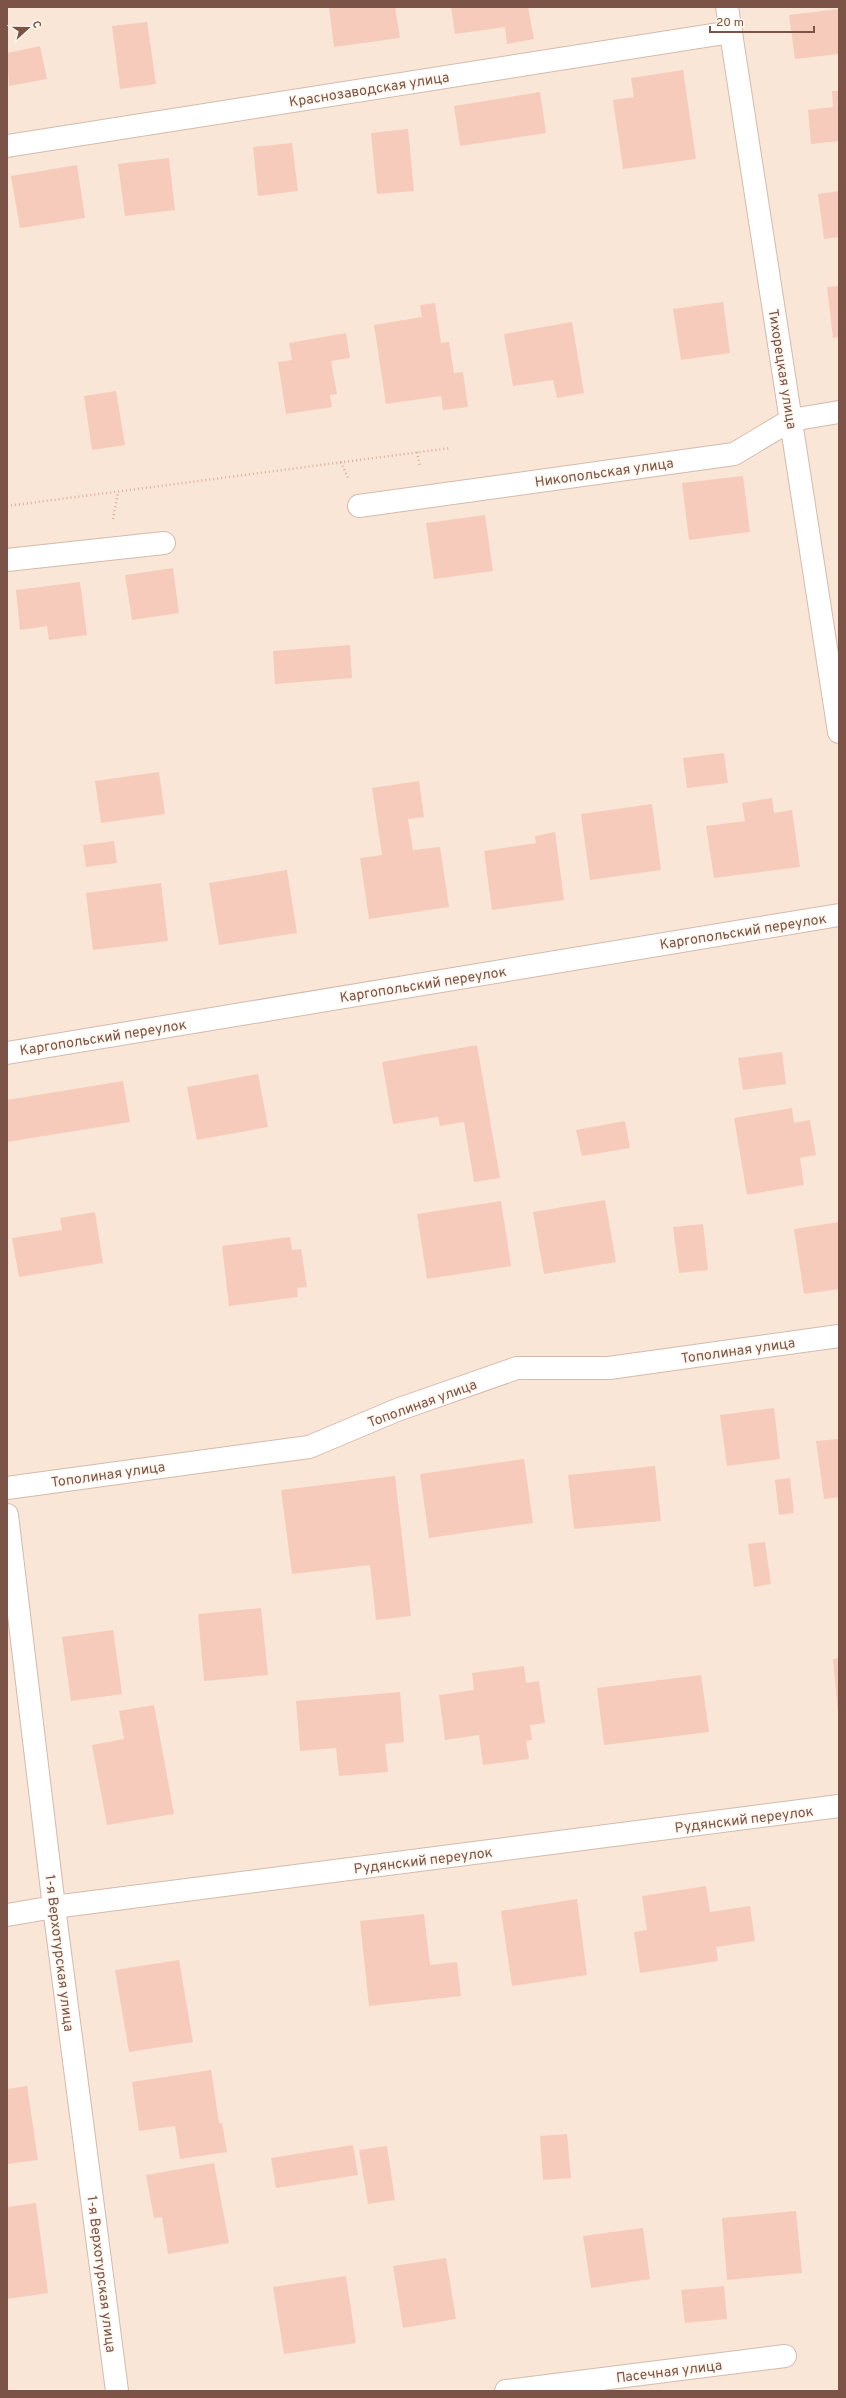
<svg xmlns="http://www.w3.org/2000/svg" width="846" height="2398" font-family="Overpass,sans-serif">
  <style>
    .residential { fill: #f9e6d6 }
    .building { fill: #f7cbbb }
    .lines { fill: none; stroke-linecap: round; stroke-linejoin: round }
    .minor-casing { stroke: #d4baad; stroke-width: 24 }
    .path { stroke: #dcae9d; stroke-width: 2.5; stroke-dasharray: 1 3; stroke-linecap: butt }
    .minor { stroke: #fff; stroke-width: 22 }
    .labels { text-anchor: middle; stroke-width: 3; stroke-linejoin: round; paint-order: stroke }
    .street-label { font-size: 14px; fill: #7b5447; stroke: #fff6ee }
  </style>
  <rect width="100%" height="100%" fill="#fef2e6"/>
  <rect class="residential" x="7" y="7" width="832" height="2384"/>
  <g class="building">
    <polygon points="329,7 395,7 400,38 334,47"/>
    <polygon points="451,7 528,7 534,39 507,44 505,27 455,34"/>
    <polygon points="839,9 839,54 795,59 789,15"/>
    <polygon points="147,22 156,84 120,89 112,26"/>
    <polygon points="40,46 47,79 9,86 7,53"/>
    <polygon points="683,70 696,159 623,169 613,100 634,97 631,78"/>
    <polygon points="832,91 839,91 839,141 811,144 808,110 833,107"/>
    <polygon points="540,92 546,133 460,146 454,106"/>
    <polygon points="408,129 414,191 377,194 371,133"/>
    <polygon points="292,143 298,191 258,196 253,147"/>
    <polygon points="169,158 175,210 125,216 118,164"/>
    <polygon points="77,165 85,218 20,228 11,176"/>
    <polygon points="839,191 839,237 824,239 818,194"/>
    <polygon points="839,286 839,337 833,338 827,287"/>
    <polygon points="723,302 730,353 681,360 673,309"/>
    <polygon points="435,303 441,343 449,342 454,373 463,372 468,407 443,410 441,396 386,404 374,325 422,317 420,305"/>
    <polygon points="572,322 584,393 557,398 553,380 513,386 504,334"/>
    <polygon points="346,333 350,358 331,361 337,394 330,395 332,407 286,414 278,362 292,360 289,343"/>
    <polygon points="116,391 125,445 92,450 84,396"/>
    <polygon points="743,476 750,532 689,540 682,483"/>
    <polygon points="485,515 493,571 434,579 426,523"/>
    <polygon points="173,568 179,613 132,620 125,575"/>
    <polygon points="80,582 87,635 49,640 47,626 20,630 16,590"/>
    <polygon points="350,645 352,678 275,684 273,651"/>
    <polygon points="724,753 728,783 687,788 683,758"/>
    <polygon points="159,772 165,814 101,823 95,781"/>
    <polygon points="419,781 424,817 408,819 413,850 440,847 449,907 369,919 360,858 382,855 372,788"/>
    <polygon points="772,798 774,813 792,810 800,867 714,878 706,826 745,821 742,803"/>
    <polygon points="652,804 661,870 590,880 581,814"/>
    <polygon points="555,832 564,900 492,910 484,851 536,843 535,836"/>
    <polygon points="114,841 117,863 86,867 83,845"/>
    <polygon points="287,870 297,933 219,945 209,883"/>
    <polygon points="161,883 168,941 93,950 86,893"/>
    <polygon points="477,1045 500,1178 474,1182 464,1122 440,1126 438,1117 393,1124 382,1062"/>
    <polygon points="782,1052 786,1084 743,1090 738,1058"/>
    <polygon points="258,1074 268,1127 197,1140 187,1087"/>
    <polygon points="123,1081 130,1122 7,1142 7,1100"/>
    <polygon points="792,1108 794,1123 810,1120 816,1155 800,1158 804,1185 747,1195 734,1118"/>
    <polygon points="625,1121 630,1148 582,1156 576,1130"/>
    <polygon points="605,1200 616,1262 544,1274 533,1212"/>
    <polygon points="501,1201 511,1266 427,1279 417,1214"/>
    <polygon points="95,1212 103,1263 19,1277 12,1238 62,1230 60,1218"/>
    <polygon points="839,1222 839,1289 804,1294 794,1229"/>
    <polygon points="703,1224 708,1270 679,1273 673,1227"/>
    <polygon points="290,1237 292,1250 301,1249 307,1287 297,1288 298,1297 229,1306 222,1246"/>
    <polygon points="774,1408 780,1459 727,1466 720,1415"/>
    <polygon points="839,1439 839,1497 824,1499 816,1441"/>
    <polygon points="524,1459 533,1523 429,1538 420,1474"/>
    <polygon points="655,1466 661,1521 574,1529 568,1475"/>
    <polygon points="395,1476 411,1616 376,1620 370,1565 292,1574 281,1490"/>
    <polygon points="790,1478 794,1513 779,1515 775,1480"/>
    <polygon points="765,1542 771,1584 754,1587 748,1544"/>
    <polygon points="261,1608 268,1675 204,1681 198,1614"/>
    <polygon points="113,1630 122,1694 71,1701 62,1637"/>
    <polygon points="839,1658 839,1712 838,1712 833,1659"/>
    <polygon points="524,1666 526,1683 539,1681 545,1723 530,1725 532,1740 526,1741 529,1759 483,1765 479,1735 445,1740 439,1695 474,1690 472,1673"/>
    <polygon points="701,1675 709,1732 604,1745 597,1688"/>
    <polygon points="400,1692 404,1742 385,1744 388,1772 339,1776 336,1748 300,1751 296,1701"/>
    <polygon points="154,1705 174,1814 107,1825 92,1745 124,1739 119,1711"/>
    <polygon points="706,1886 710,1912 750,1906 755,1941 716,1947 718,1961 640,1973 634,1932 647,1930 642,1896"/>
    <polygon points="577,1899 587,1975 512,1986 501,1911"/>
    <polygon points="424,1914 430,1965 457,1962 461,1996 369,2006 360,1921"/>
    <polygon points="179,1960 193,2042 129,2052 115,1970"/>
    <polygon points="211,2070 219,2123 222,2123 227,2152 180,2159 175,2126 139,2131 132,2082"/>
    <polygon points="27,2086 38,2160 7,2164 7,2089"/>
    <polygon points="567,2134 571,2178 543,2180 540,2136"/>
    <polygon points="353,2145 358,2175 276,2188 271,2158"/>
    <polygon points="387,2146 395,2200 368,2204 359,2150"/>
    <polygon points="214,2163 229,2243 168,2254 162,2217 154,2218 146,2175"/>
    <polygon points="36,2203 48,2293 7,2299 7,2207"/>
    <polygon points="796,2211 802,2273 727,2280 722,2218"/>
    <polygon points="643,2228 650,2279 591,2288 583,2236"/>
    <polygon points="446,2258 456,2319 403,2328 393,2266"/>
    <polygon points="346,2276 356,2343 284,2354 273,2287"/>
    <polygon points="724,2286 727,2319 685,2323 681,2290"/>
  </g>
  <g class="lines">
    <defs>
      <g id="minor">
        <polyline points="727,7 839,732"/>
        <polyline points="7,146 731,32"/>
        <polyline points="359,506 734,454 791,420 839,412"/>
        <polyline points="7,560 164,543"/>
        <polyline points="7,1053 839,915"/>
        <polyline points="7,1488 309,1447 397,1410 517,1368 609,1368 839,1336"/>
        <polyline points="7,1515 54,1907 117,2391"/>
        <polyline points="7,1915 54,1907 839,1806"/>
        <polyline points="506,2391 785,2356"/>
      </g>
    </defs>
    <use href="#minor" class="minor-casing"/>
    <g class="path">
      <polyline points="417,452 420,467"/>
      <polyline points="341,462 348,478"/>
      <polyline points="7,506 451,448"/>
      <polyline points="113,519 118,492"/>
    </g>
    <use href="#minor" class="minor"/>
  </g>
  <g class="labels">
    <g class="street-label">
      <text transform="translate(369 89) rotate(-9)" y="5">Краснозаводская улица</text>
      <text transform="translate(783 369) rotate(81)" y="5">Тихорецкая улица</text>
      <text transform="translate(604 472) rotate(-8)" y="5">Никопольская улица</text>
      <text transform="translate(743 931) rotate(-9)" y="5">Каргопольский переулок</text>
      <text transform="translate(423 984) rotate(-9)" y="5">Каргопольский переулок</text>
      <text transform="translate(103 1037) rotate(-9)" y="5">Каргопольский переулок</text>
      <text transform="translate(738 1350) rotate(-8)" y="5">Тополиная улица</text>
      <text transform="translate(422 1403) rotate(-20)" y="5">Тополиная улица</text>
      <text transform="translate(108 1474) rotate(-8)" y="5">Тополиная улица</text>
      <text transform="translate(744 1819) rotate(-7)" y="5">Рудянский переулок</text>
      <text transform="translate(423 1860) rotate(-7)" y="5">Рудянский переулок</text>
      <text transform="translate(60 1953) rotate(83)" y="5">1-я Верхотурская улица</text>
      <text transform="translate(102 2274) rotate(83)" y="5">1-я Верхотурская улица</text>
      <text transform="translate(669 2371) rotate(-7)" y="5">Пасечная улица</text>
    </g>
  </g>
  <rect width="846" height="2398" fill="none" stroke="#7b5447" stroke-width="16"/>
  <g transform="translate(28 28) rotate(69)" stroke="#fff6ee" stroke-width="3" paint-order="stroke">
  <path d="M0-3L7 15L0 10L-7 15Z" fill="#7b5447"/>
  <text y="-6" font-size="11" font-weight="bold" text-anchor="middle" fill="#7b5447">С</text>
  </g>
  <path d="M710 26v6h104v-6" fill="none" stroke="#7b5447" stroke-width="2"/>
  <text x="716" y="26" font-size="12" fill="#7b5447" stroke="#fff6ee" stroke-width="3" paint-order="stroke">20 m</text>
</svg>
